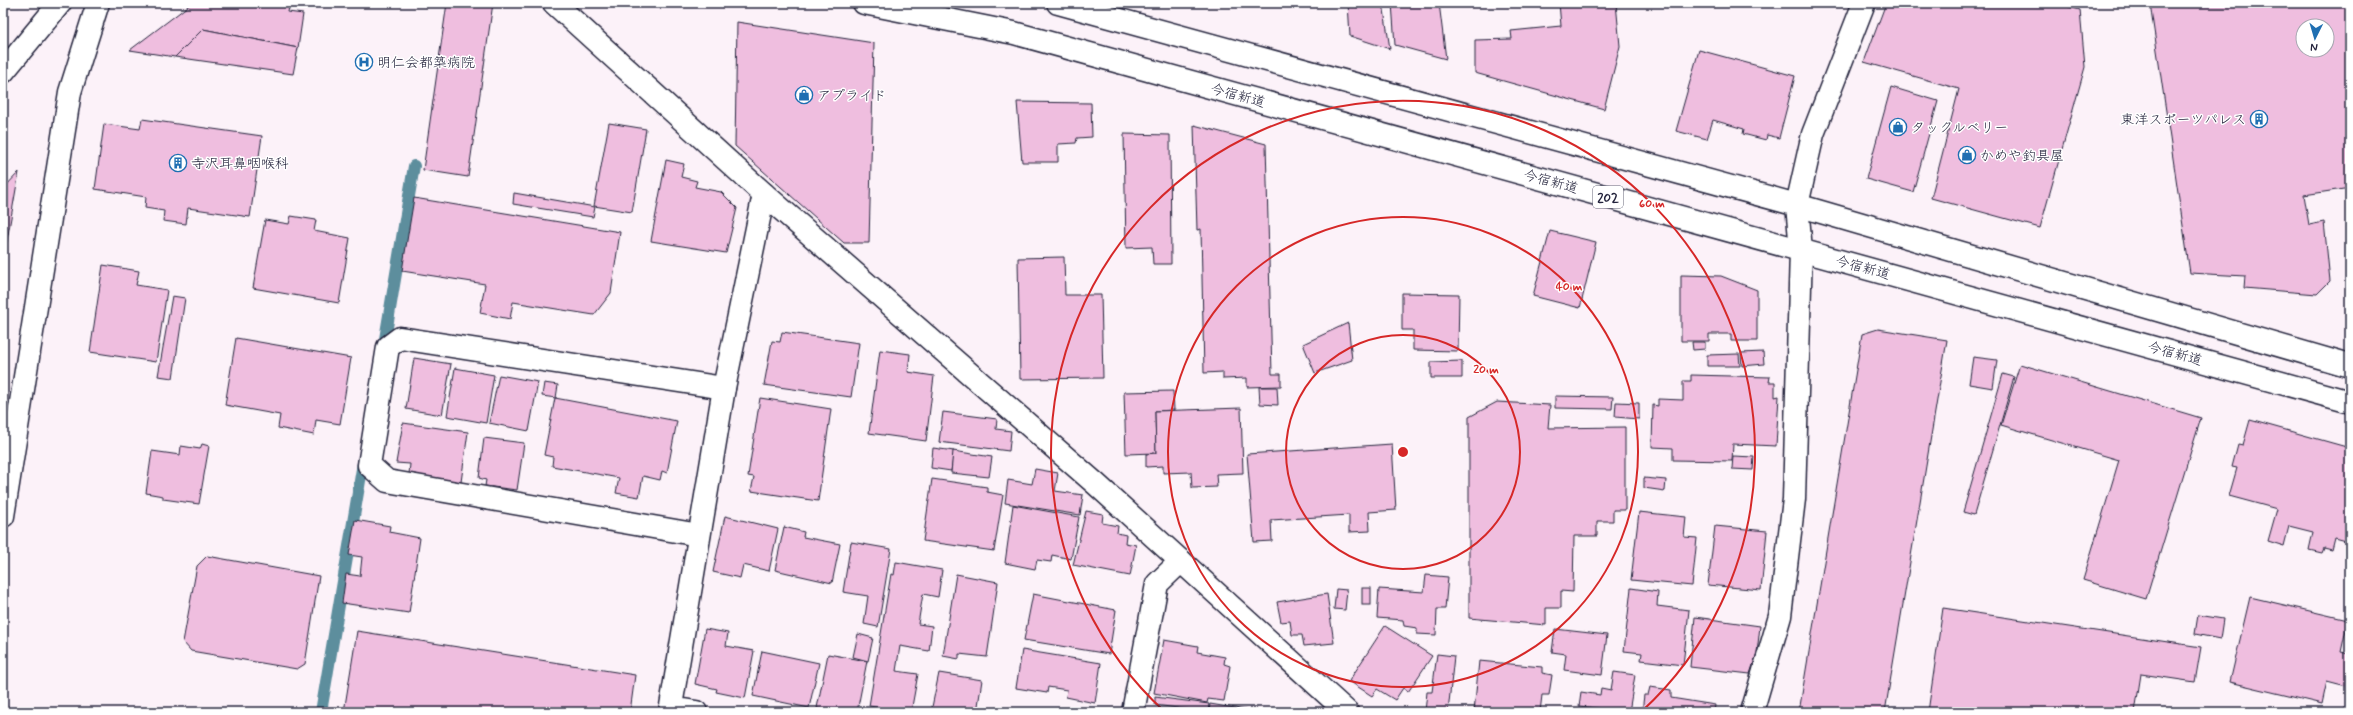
<svg xmlns="http://www.w3.org/2000/svg" width="2353" height="715" font-family="Mynerve,'Klee One',sans-serif">
  <style>
    .lines { fill: none; stroke-linecap: round; stroke-linejoin: round }
    .stream { stroke: #5d8e9d; stroke-width: 12 }
    .building { fill: #efbedf; stroke: #22223b; fill-rule: evenodd }
    .minor-casing { stroke: #22223b; stroke-width: 25 }
    .secondary-casing { stroke: #22223b; stroke-width: 25 }
    .trunk-casing { stroke: #22223b; stroke-width: 25 }
    .minor { stroke: #fff; stroke-width: 22 }
    .secondary { stroke: #fff; stroke-width: 22 }
    .trunk { stroke: #fff; stroke-width: 22 }
    .ring { fill: none; stroke: #d62828; stroke-width: 2 }
    .labels { text-anchor: middle; stroke-width: 3; stroke-linejoin: round; paint-order: stroke }
    .shield { fill: #fff; stroke: #646476; stroke-width: 1 }
    .shield-label { font-size: 13px; font-weight: bold; fill: #22223b }
    .poi-label { font-size: 14px; fill: #22223b; stroke: #fff; text-anchor: start }
    .street-label { font-size: 14px; fill: #22223b; stroke: #fff }
    .centre { fill: #d62828; stroke: #fff; stroke-width: 2 }
    .ring-label { font-size: 12px; text-anchor: middle; font-weight: bold; fill: #d62828; stroke: #fff; stroke-width: 3; stroke-linejoin: round; paint-order: stroke }
  </style>
  <rect width="100%" height="100%" fill="#fcf2f9"/>
  <filter id="ink" filterUnits="userSpaceOnUse"><feTurbulence type="fractalNoise" baseFrequency=".025" numOctaves="2"/><feDisplacementMap in="SourceGraphic" scale="8" xChannelSelector="R" yChannelSelector="G"/><feConvolveMatrix kernelMatrix="1 2 1 2 8 2 1 2 1" color-interpolation-filters="sRGB"/></filter>
  <g filter="url(#ink)">
    <g class="lines">
      <g class="stream">
        <polyline points="383,351 414,166"/>
        <polyline points="321,712 364,457"/>
      </g>
    </g>
    <g class="building">
      <polygon points="192,3 290,3 288,12 303,14 298,48 203,29 175,57 130,50"/>
      <polygon points="447,3 493,3 468,177 423,170"/>
      <polygon points="1348,3 1383,3 1390,49 1350,36"/>
      <polygon points="1392,3 1439,3 1446,59 1395,45"/>
      <polygon points="1559,3 1616,3 1620,46 1604,109 1475,73 1475,40 1512,39 1511,31 1561,26"/>
      <polygon points="1886,3 2055,3 2080,10 2085,67 2040,228 1931,198 1959,89 1864,62"/>
      <path d="M2150 3H2350V188L2304 195 2309 225 2324 222 2330 281 2317 294 2244 288 2245 276 2190 273ZM2303 26H2327V50H2303Z"/>
      <polygon points="737,22 874,43 869,243 844,243 735,146"/>
      <polygon points="203,29 298,48 293,74 175,57"/>
      <polygon points="1699,50 1795,76 1779,138 1767,135 1766,140 1743,134 1744,129 1713,120 1707,139 1676,131"/>
      <polygon points="1891,87 1938,101 1913,192 1866,179"/>
      <polygon points="1017,102 1091,103 1092,137 1077,138 1076,143 1058,144 1058,162 1022,162"/>
      <polygon points="142,119 262,136 250,217 188,208 186,224 163,221 164,211 145,208 146,197 95,189 104,124 140,129"/>
      <polygon points="609,123 646,129 632,212 594,206"/>
      <polygon points="1194,125 1266,144 1272,374 1281,374 1281,386 1247,387 1247,378 1223,379 1223,372 1204,373 1201,229 1197,230"/>
      <polygon points="1124,134 1170,135 1171,264 1153,264 1152,247 1126,248"/>
      <polygon points="666,160 684,164 681,177 697,181 695,187 721,192 737,208 726,253 651,241"/>
      <polygon points="19,172 3,263 3,189"/>
      <polygon points="514,193 595,207 593,217 513,204"/>
      <polygon points="414,198 620,232 611,293 594,315 513,302 510,319 480,313 485,284 402,271"/>
      <polygon points="291,216 316,220 314,231 350,238 339,303 253,288 265,220 289,224"/>
      <polygon points="1550,231 1596,242 1580,308 1533,296"/>
      <polygon points="1064,257 1065,295 1101,295 1103,378 1020,379 1018,258"/>
      <polygon points="103,265 139,271 136,285 167,290 156,362 90,352"/>
      <polygon points="1681,275 1721,276 1757,290 1757,341 1731,341 1731,334 1709,334 1709,341 1681,341"/>
      <polygon points="1402,293 1459,294 1458,351 1413,350 1413,330 1402,330"/>
      <polygon points="172,296 185,298 173,378 158,376"/>
      <polygon points="1348,323 1352,360 1315,373 1303,344"/>
      <polygon points="1878,329 1947,340 1885,712 1799,712 1862,334"/>
      <polygon points="782,332 859,343 851,397 764,385 772,341 780,342"/>
      <polygon points="236,338 351,358 340,424 316,420 314,435 278,428 280,415 225,405"/>
      <polygon points="1692,342 1705,342 1705,349 1693,350"/>
      <polygon points="880,350 910,354 908,372 934,376 926,441 869,433"/>
      <polygon points="1763,352 1764,364 1742,366 1741,353"/>
      <polygon points="1739,354 1740,366 1707,366 1707,355"/>
      <polygon points="1973,357 1997,360 1993,388 1969,384"/>
      <polygon points="414,358 451,364 442,415 406,409"/>
      <polygon points="1462,361 1462,378 1431,378 1431,362"/>
      <polygon points="2020,364 2201,418 2146,599 2083,580 2119,460 2001,425"/>
      <polygon points="455,368 494,375 486,423 447,416"/>
      <polygon points="2003,374 2014,377 1974,515 1963,512"/>
      <polygon points="499,375 538,382 529,431 489,423"/>
      <polygon points="1691,375 1770,377 1769,382 1775,382 1775,397 1779,396 1776,446 1733,444 1732,461 1673,460 1673,448 1652,447 1653,405 1658,406 1658,399 1683,400 1683,381 1691,381"/>
      <polygon points="544,383 558,385 556,398 542,396"/>
      <polygon points="1259,387 1277,387 1278,405 1260,404"/>
      <polygon points="1173,391 1174,410 1155,411 1156,453 1126,454 1124,392"/>
      <polygon points="1555,396 1613,397 1612,409 1555,408"/>
      <polygon points="555,398 677,421 667,473 662,471 660,480 643,476 639,497 616,493 619,478 552,466 553,457 544,455"/>
      <polygon points="760,398 831,409 818,501 751,491 754,477 748,476"/>
      <polygon points="1497,402 1550,405 1548,428 1625,427 1625,510 1613,510 1613,521 1597,521 1597,536 1574,536 1573,592 1561,591 1561,608 1546,608 1546,625 1469,618 1469,417"/>
      <polygon points="1616,402 1639,403 1639,419 1615,417"/>
      <polygon points="1241,408 1243,473 1216,474 1217,487 1192,488 1191,472 1163,473 1163,466 1146,467 1146,454 1156,453 1155,411"/>
      <polygon points="943,412 997,419 996,429 1011,431 1009,451 939,442"/>
      <polygon points="2250,420 2350,448 2350,542 2335,538 2332,550 2324,548 2322,553 2309,550 2313,532 2289,526 2284,546 2268,541 2277,509 2229,496 2237,468 2232,467 2238,444 2243,445"/>
      <polygon points="403,423 468,432 461,482 409,474 410,464 396,463"/>
      <polygon points="484,438 524,443 517,490 485,486 486,480 479,478"/>
      <polygon points="202,444 209,446 199,504 163,499 163,496 146,493 152,451 180,455 181,446 200,449"/>
      <polygon points="1392,444 1396,510 1369,512 1370,531 1349,532 1349,515 1271,520 1272,541 1254,542 1247,454"/>
      <polygon points="933,448 954,451 951,471 931,468"/>
      <polygon points="953,451 992,457 989,477 951,473"/>
      <polygon points="1733,456 1754,457 1753,470 1732,469"/>
      <polygon points="1035,469 1058,473 1055,491 1083,495 1080,515 1005,503 1008,480 1032,484"/>
      <polygon points="1644,478 1666,480 1665,491 1644,488"/>
      <polygon points="932,479 987,487 987,492 1003,495 994,551 923,541"/>
      <polygon points="1013,505 1079,517 1071,559 1052,555 1051,562 1037,560 1035,569 1005,563"/>
      <polygon points="1086,511 1103,514 1102,523 1118,526 1117,533 1126,535 1125,543 1136,545 1130,576 1073,565"/>
      <polygon points="1639,512 1686,517 1684,537 1697,538 1692,586 1631,580"/>
      <polygon points="725,516 778,529 769,571 743,565 740,578 713,572"/>
      <polygon points="355,520 390,526 389,532 420,538 409,613 342,603 346,574 360,576 362,557 349,555"/>
      <polygon points="1715,526 1767,531 1761,590 1708,585"/>
      <polygon points="784,527 804,532 803,537 840,544 832,583 775,570"/>
      <polygon points="851,542 891,549 878,627 864,624 868,596 843,592"/>
      <polygon points="207,556 319,576 305,664 297,669 191,651 183,642 197,566"/>
      <polygon points="896,562 942,570 938,597 923,594 918,624 932,626 929,651 900,646 896,671 918,674 911,712 869,706 891,574 894,575"/>
      <polygon points="956,574 998,582 987,657 959,654 959,659 943,656"/>
      <polygon points="1426,575 1448,577 1445,609 1437,609 1436,635 1417,634 1417,628 1404,626 1403,620 1377,618 1379,589 1424,592"/>
      <rect x="1362" y="588" width="9" height="17"/>
      <polygon points="1631,588 1658,592 1657,606 1689,610 1683,665 1641,660 1642,653 1624,651"/>
      <polygon points="1336,589 1347,590 1345,610 1334,609"/>
      <polygon points="1033,594 1116,610 1109,654 1024,640"/>
      <polygon points="1327,594 1334,643 1304,646 1302,635 1292,635 1290,621 1281,622 1277,602"/>
      <polygon points="2250,597 2348,620 2341,652 2350,654 2350,687 2327,681 2322,704 2230,682"/>
      <polygon points="1943,608 2201,647 2195,682 2141,674 2135,712 1928,712"/>
      <polygon points="2198,615 2223,619 2220,639 2195,634"/>
      <polygon points="1695,617 1760,626 1757,653 1750,674 1690,667"/>
      <polygon points="1385,626 1432,656 1408,692 1403,688 1395,700 1377,689 1372,696 1349,681"/>
      <polygon points="705,629 728,633 726,646 754,651 745,698 716,692 717,689 695,684"/>
      <polygon points="1555,629 1607,635 1602,675 1564,670 1566,654 1552,652"/>
      <polygon points="357,631 635,675 630,712 344,712"/>
      <polygon points="858,634 873,638 868,661 853,657"/>
      <polygon points="1164,640 1198,646 1197,652 1225,657 1224,664 1230,666 1224,701 1208,699 1207,703 1154,693"/>
      <polygon points="1022,650 1101,663 1095,703 1066,697 1067,690 1048,687 1047,693 1016,688"/>
      <polygon points="762,651 819,663 809,708 753,696"/>
      <polygon points="828,654 867,661 857,712 837,712 817,708"/>
      <polygon points="1437,654 1454,656 1448,712 1425,712 1427,692 1432,692"/>
      <polygon points="1479,661 1542,667 1542,673 1552,675 1549,695 1542,695 1540,712 1474,712"/>
      <polygon points="1614,672 1635,675 1629,712 1579,706 1581,692 1600,695 1601,688 1611,690"/>
      <polygon points="939,673 982,680 977,712 931,712"/>
      <polygon points="1650,687 1671,690 1671,698 1715,705 1714,712 1642,712 1644,695 1648,695"/>
      <polygon points="1155,697 1209,704 1208,712 1155,705"/>
      <polygon points="1210,704 1258,712 1209,712"/>
    </g>
    <g class="lines">
      <defs>
        <g id="minor">
          <polyline points="554,3 764,194 1096,484 1347,712"/>
          <polyline points="3,516 70,92 98,3"/>
          <polyline points="699,535 387,481 369,465 388,347 400,338 724,388"/>
          <polyline points="671,708 696,712"/>
          <polyline points="670,712 724,388 764,194"/>
          <polyline points="1133,712 1157,584 1181,561"/>
          <polyline points="1752,712 1780,616 1794,499 1801,250 1797,205 1813,134 1864,3"/>
        </g>
        <polyline id="secondary" points="3,72 60,3"/>
        <g id="trunk">
          <polyline points="864,3 1014,33 2350,402"/>
          <polyline points="1058,3 1797,205 2350,366"/>
        </g>
      </defs>
      <use href="#minor" class="minor-casing"/>
      <use href="#secondary" class="secondary-casing"/>
      <use href="#trunk" class="trunk-casing"/>
      <use href="#minor" class="minor"/>
      <use href="#secondary" class="secondary"/>
      <use href="#trunk" class="trunk"/>
    </g>
  </g>
  <g class="ring">
    <circle cx="1403" cy="452" r="117"/>
    <circle cx="1403" cy="452" r="235"/>
    <path d="M1165 712A352 352 0 1 1 1641 712"/>
  </g>
  <defs>
    <symbol id="hospital-ring" viewBox="-11 -11 22 22"><circle r="9.5" fill="#fff" stroke="#1f6fb2" stroke-width="1.5"/><path d="M-5-5h3v3.5h4V-5h3V5h-3V1.5h-4V5h-3Z" fill="#1f6fb2"/></symbol>
    <symbol id="shop-ring" viewBox="-11 -11 22 22"><circle r="9.5" fill="#fff" stroke="#1f6fb2" stroke-width="1.5"/><path d="M-5-2.5h2.3a2.7 3.5 0 0 1 5.4 0H5L5.5 6h-11ZM-1.5-2.5h3a1.5 2.3 0 0 0-3 0Z" fill="#1f6fb2"/></symbol>
    <symbol id="building-ring" viewBox="-11 -11 22 22"><circle r="9.5" fill="#fff" stroke="#1f6fb2" stroke-width="1.5"/><path d="M-4-6H4V6H1V3H-1V6H-4ZM-2.5-4.3h1.7v1.8h-1.7ZM.8-4.3h1.7v1.8H.8ZM-2.5-1h1.7V.8h-1.7ZM.8-1h1.7V.8H.8Z" fill="#1f6fb2"/></symbol>
  </defs>
  <g fill-rule="evenodd">
    <use href="#hospital-ring" x="354" y="52" width="20" height="20"/>
    <use href="#shop-ring" x="794" y="85" width="20" height="20"/>
    <use href="#building-ring" x="2249" y="109" width="20" height="20"/>
    <use href="#shop-ring" x="1888" y="117" width="20" height="20"/>
    <use href="#shop-ring" x="1957" y="145" width="20" height="20"/>
    <use href="#building-ring" x="168" y="153" width="20" height="20"/>
  </g>
  <g class="labels">
    <rect class="shield" x="1593" y="186" width="30" height="22" rx="3"/>
    <g class="shield-label">
      <text x="1608" y="202">202</text>
    </g>
    <g class="poi-label">
      <text x="377" y="67">明仁会都築病院</text>
      <text x="817" y="100">アプライド</text>
      <text x="2246" y="124" text-anchor="end">東洋スポーツパレス</text>
      <text x="1911" y="132">タックルベリー</text>
      <text x="1980" y="160">かめや釣具屋</text>
      <text x="191" y="168">寺沢耳鼻咽喉科</text>
    </g>
    <g class="street-label">
      <text transform="translate(1238 95) rotate(15)" y="5">今宿新道</text>
      <text transform="translate(1551 181) rotate(15)" y="5">今宿新道</text>
      <text transform="translate(1863 267) rotate(15)" y="5">今宿新道</text>
      <text transform="translate(2175 353) rotate(15)" y="5">今宿新道</text>
    </g>
  </g>
  <circle cx="1403" cy="452" r="6" class="centre"/>
  <g class="ring-label">
    <text x="1652" y="207">60 m</text>
    <text x="1569" y="290">40 m</text>
    <text x="1486" y="373">20 m</text>
  </g>
  <rect width="2353" height="715" fill="none" stroke="#fff" stroke-width="16"/>
  <rect x="8" y="8" width="2337" height="699" fill="none" stroke="#22223b" stroke-width="1.5" filter="url(#ink)"/>
  <g transform="translate(2315 38) rotate(185)"><circle r="19" fill="#ffffff" stroke="#a7a7b1"/>
  <path d="M0-3L7 15L0 10L-7 15Z" fill="#1f6fb2"/>
  <text y="-6" font-size="11" font-weight="bold" text-anchor="middle" fill="#22223b">N</text>
  </g>
</svg>
